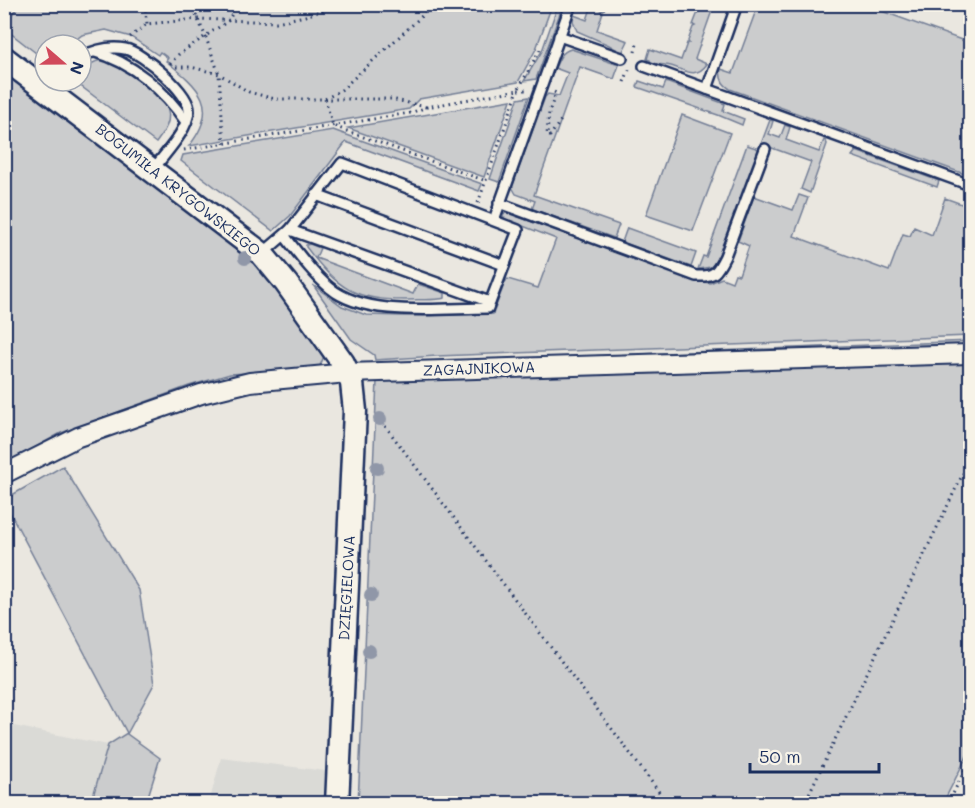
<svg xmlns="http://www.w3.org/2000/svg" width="975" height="808" font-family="Mali,sans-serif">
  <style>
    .built { fill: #dadad6 }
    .green { fill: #cbcccd; stroke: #737e96; stroke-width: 1.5 }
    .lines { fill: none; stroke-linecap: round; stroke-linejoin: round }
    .service-casing { stroke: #1b2f5e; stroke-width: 14 }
    .minor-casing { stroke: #1b2f5e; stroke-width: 22 }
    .tertiary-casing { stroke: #1b2f5e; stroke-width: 27 }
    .path { stroke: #1b2f5e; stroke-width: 3; stroke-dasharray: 1.5 4.5; stroke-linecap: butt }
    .service { stroke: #f7f3e8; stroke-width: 9 }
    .minor { stroke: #f7f3e8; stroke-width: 18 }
    .tertiary { stroke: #f7f3e8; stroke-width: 22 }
    .tree { fill: #9097a8 }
    .labels { text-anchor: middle; stroke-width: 6; stroke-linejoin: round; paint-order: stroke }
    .street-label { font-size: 15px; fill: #1b2f5e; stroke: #f7f3e8 }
  </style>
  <rect width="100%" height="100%" fill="#eae7e0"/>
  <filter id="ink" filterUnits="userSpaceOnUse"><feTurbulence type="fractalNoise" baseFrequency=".0167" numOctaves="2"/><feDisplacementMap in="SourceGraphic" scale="12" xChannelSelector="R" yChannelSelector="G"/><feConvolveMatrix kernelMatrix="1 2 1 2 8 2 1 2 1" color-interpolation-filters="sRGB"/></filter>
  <g filter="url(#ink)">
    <g class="built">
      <polygon points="4,724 108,745 91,803 5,803"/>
      <polygon points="221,758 326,771 324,803 209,803"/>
    </g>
    <g class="green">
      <path d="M20 4H552V5L536 49 518 82 419 99 409 109 189 146C221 106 199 87 166 61L168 58 160 52 158 55 131 37 106 30 82 35 69 45H45V60L9 32C4 21 13 13 20 4Z"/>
      <polygon points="558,5 563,5 536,79 524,81 542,51"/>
      <polygon points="592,5 606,5 604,10 601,11 603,12 597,30 628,41 622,53 609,45 577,31 573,21 574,15 587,20"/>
      <path d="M701 5H714L695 59 707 64C694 82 682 67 666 65 661 64 656 65 651 63L650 60 647 59 650 49 681 60 687 43H689L688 41 693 27 695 26 693 25 698 12 701 11 699 10Z"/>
      <path d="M758 5H865L970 43V176L730 89C722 84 719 78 721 69L733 73Z"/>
      <path d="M571 49 619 65 614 79 580 67 534 195 619 225 614 238 532 209 535 201 516 194 512 187 545 97 548 94 559 96 568 73 555 68C559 59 561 52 571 49Z"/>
      <path d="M101 60 110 61 118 65 161 97C175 115 168 127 156 143L74 81H81C81 68 90 63 101 60Z"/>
      <polygon points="4,69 257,261 324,356 320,366 315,369 230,374 189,386 61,433 5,464"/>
      <polygon points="639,81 663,89 666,82 725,104 723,111 744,119 742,125 718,115 637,87"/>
      <polygon points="529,97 499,182 490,179 518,99"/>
      <polygon points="511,100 484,177 348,128"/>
      <polygon points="682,115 730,133 693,231 646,215"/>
      <polygon points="770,120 773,121 769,134 780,138 785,125 790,127 786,140 819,152 824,140 826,141 827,144 810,193 801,189 811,162 761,144"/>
      <polygon points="333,130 482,184 479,191 346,142 290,216 273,231 181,161 183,155"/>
      <polygon points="747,145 759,149 721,255 711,267 698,269 703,256 706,257"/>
      <polygon points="856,151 939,181 937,187 852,156"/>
      <polygon points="799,195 808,198 794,236 889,271 903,234 910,236 914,227 932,235 945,198 970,207 970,336 437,356 375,360 374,355 351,339 313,285 342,306 366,315 404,316 493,314 505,282 508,279 538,288 556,239 505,219 502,214 507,213 703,282 710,283 722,278 732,282 735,274 739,275 749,246 738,241 754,196 793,210"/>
      <polygon points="627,228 696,253 691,267 622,242"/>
      <path d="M310 244 320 248 316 258 413 294 418 284 445 293V298C434 301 420 299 408 300 355 301 338 289 306 247V245Z"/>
      <polygon points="970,341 970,347 386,364"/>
      <polygon points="970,361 970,750 943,803 358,804 377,381"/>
      <polygon points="63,466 139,590 154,684 127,734 160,758 146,803 91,803 108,745 127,733 5,503 5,499"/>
    </g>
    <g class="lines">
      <defs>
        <g id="service">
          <polyline points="559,36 622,58"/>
          <path d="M95 52C132 62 165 91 186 122"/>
          <path d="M81 57C95 50 109 46 125 49 142 52 190 93 189 111 187 132 165 153 153 170"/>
          <polyline points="644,66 970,185"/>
          <polyline points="707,89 737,4"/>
          <polyline points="316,195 504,265"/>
          <path d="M499 203 696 276C715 277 717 272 725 256L765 149"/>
          <polyline points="494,220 571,4"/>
          <polyline points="290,230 490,302"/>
          <path d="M262 254 290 230 342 163 518 230 488 308C442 308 366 318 330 288 312 273 298 253 284 235"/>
        </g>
        <polyline id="minor" points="4,474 78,437 201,394 250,382 348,373 970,354"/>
        <polyline id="tertiary" points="4,58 262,254 286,283 343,363 352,383 355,411 337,804"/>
      </defs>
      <use href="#service" class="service-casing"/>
      <use href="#minor" class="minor-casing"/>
      <use href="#tertiary" class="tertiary-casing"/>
      <g class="path">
        <polyline points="145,4 147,24"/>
        <polyline points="191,4 205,35 219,74 224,144"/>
        <polyline points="6,18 16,4"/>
        <polyline points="130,37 147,24 198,19 276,22 305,16 343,4"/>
        <polyline points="635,52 637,44"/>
        <polyline points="170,64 179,54 228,21 238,4"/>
        <polyline points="176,67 191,67 219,74 249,92 275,99 325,99 341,90 435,4"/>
        <polyline points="624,82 629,70"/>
        <polyline points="554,92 556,93 549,112 547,135 550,136 561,120"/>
        <polyline points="426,107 391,99 325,99 333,126 486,181"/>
        <polyline points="184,150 410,113 427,107 518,90 540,49"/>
        <polyline points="478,203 518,90 527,90"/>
        <polyline points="375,419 386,427 668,804"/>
        <polyline points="804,804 970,459"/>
        <polyline points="948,804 970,759"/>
      </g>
      <use href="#service" class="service"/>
      <use href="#minor" class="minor"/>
      <use href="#tertiary" class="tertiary"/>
    </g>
    <g class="tree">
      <circle cx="245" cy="258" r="7"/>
      <circle cx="380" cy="419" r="7"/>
      <circle cx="377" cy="468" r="7"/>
      <circle cx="371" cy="595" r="7"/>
      <circle cx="369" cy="651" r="7"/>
    </g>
  </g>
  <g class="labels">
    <g class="street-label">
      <text transform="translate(178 190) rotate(38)" y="5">BOGUMIŁA KRYGOWSKIEGO</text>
      <text transform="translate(479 369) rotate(-2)" y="5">ZAGAJNIKOWA</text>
      <text transform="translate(347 588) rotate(-87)" y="5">DZIĘGIELOWA</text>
    </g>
  </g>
  <rect width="975" height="808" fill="none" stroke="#f7f3e8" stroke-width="24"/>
  <rect x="12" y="12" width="951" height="784" fill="none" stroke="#1b2f5e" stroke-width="2" filter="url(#ink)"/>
  <g transform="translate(63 63) rotate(110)"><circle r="28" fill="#f7f3e8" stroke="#9fa5b1" stroke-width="1.5"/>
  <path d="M0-4.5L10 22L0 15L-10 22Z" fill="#d1495b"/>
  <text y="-9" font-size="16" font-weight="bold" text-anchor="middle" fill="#1b2f5e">N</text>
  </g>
  <path d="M750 763v9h129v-9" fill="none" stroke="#1b2f5e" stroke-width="3"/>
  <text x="759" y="763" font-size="18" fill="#1b2f5e" stroke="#f7f3e8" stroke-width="4.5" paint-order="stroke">50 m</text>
</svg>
